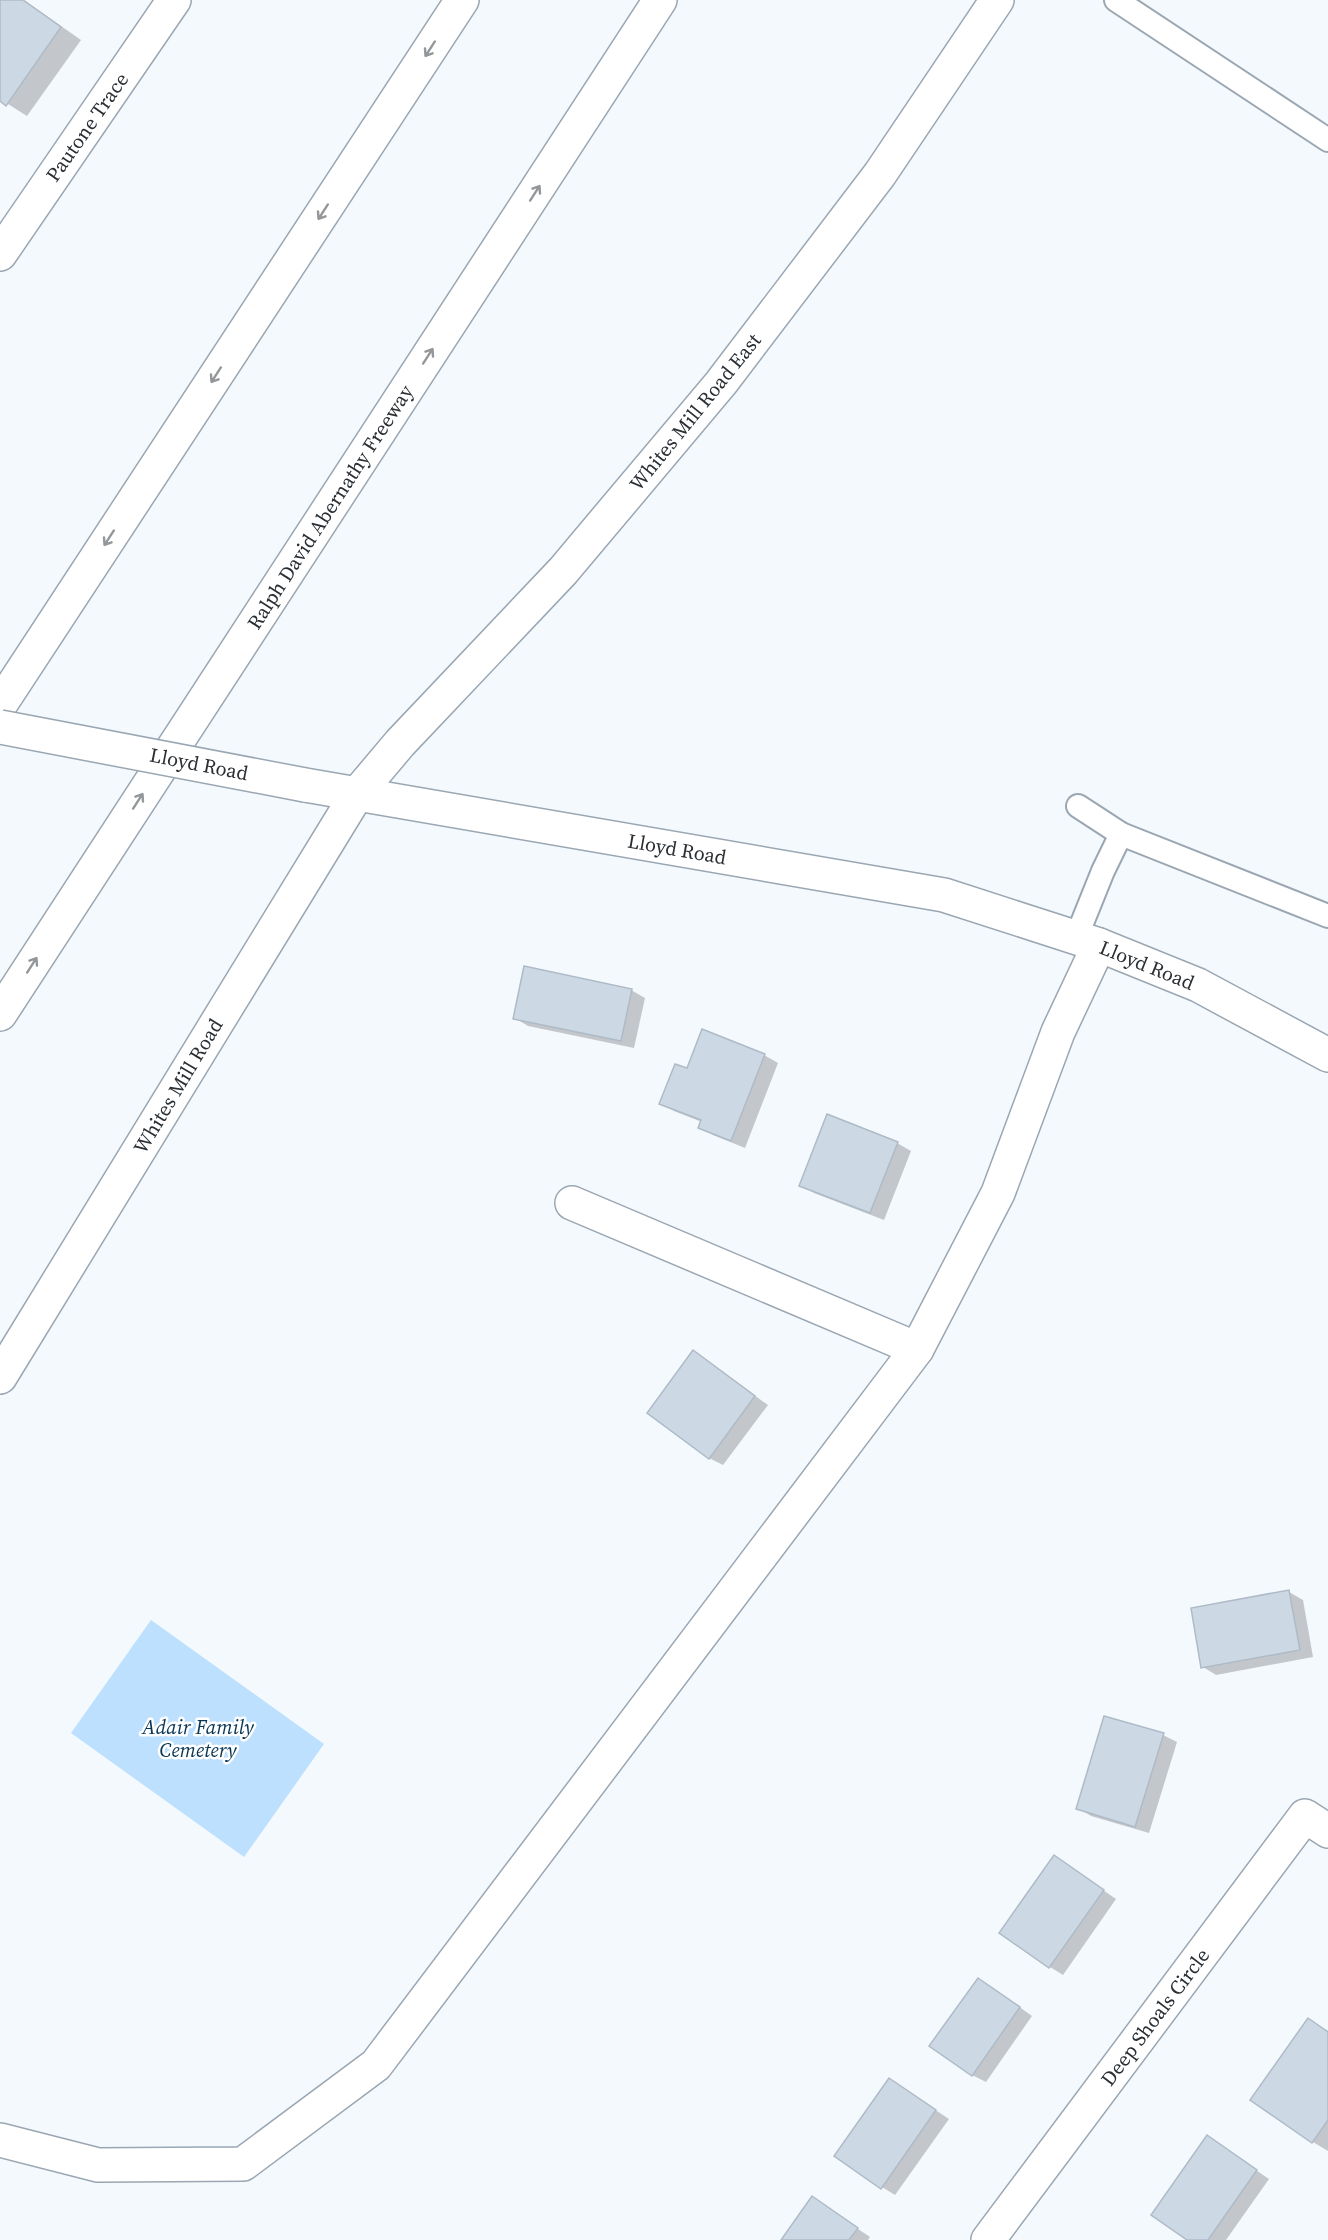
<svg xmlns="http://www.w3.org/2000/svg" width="1328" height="2240" font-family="'Source Serif 4',serif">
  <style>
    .green { fill: #bde0fe }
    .shadow { fill: #0003 }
    .building { fill: #ccd9e5; stroke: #aebbc7; stroke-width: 1.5 }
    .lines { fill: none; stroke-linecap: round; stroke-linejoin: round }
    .lane-casing { stroke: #9aa7b2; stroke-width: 26 }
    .street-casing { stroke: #9aa7b2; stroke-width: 36 }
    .secondary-casing { stroke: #9aa7b2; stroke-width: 36 }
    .highway-casing { stroke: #9aa7b2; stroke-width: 36 }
    .lane { stroke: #fff; stroke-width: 22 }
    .street { stroke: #fff; stroke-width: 33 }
    .secondary { stroke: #fff; stroke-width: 33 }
    .highway { stroke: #fff; stroke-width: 33 }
    .secondary-bridge-casing { stroke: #9aa7b2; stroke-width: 36; stroke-linecap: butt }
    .secondary-bridge { stroke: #fff; stroke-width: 33 }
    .oneway { stroke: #94979a }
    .labels { text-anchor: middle; stroke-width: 5; stroke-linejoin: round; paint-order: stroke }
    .street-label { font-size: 20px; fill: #2a2f34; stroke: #fff }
    .park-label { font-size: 20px; font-style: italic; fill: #073554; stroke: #fff }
  </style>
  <rect width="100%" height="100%" fill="#f4f9fe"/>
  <polygon class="green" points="151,1620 324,1744 244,1857 71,1733"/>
  <g class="shadow">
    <polygon points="0,0 24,0 81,40 27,116 0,99"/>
    <polygon points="631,990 645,998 634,1048 528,1026 515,1018"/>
    <polygon points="764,1055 778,1063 745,1148 713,1135 700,1128 702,1122 674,1111 661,1103"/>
    <polygon points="897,1143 911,1151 884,1220 814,1193 801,1185"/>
    <polygon points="694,1352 768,1405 723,1465 709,1458"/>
    <polygon points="1289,1592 1303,1600 1313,1657 1216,1675 1203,1667"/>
    <polygon points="1163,1735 1177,1742 1149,1833 1091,1816 1078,1808"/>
    <polygon points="1055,1857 1116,1899 1063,1975 1050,1967"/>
    <polygon points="992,1987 1032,2016 986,2082 972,2075"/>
    <polygon points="1308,2020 1328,2031 1328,2151 1313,2142"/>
    <polygon points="890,2080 949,2119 895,2195 882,2187"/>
    <polygon points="1207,2137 1269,2179 1226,2240 1190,2240"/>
    <polygon points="812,2198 870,2237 868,2240 782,2240"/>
  </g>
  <g class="building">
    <polygon points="0,0 23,0 61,27 6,106 0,101"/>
    <polygon points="524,966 632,989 621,1041 513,1019"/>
    <polygon points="702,1029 765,1054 731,1141 698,1128 701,1120 659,1104 675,1064 687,1068"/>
    <polygon points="827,1114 898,1142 870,1213 799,1186"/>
    <polygon points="693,1350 755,1396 709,1459 647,1413"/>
    <polygon points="1289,1590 1300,1650 1201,1668 1191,1608"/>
    <polygon points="1104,1716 1164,1733 1135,1827 1076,1809"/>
    <polygon points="1054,1855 1104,1890 1049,1968 999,1933"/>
    <polygon points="978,1978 1020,2007 972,2076 929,2046"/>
    <polygon points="1308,2018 1328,2032 1328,2120 1312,2143 1250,2100"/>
    <polygon points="889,2078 936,2110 881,2189 834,2156"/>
    <polygon points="1207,2135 1257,2170 1208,2240 1187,2240 1151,2215"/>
    <polygon points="812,2196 858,2228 849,2240 781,2240"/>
  </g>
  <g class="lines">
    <defs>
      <g id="lane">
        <polyline points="1116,0 1328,140"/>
        <polyline points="1078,806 1121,834 1328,916"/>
        <polyline points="1076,938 1103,871 1121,834"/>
      </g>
      <g id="street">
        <polyline points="0,254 174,0"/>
        <polyline points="572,1203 917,1349"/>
        <polyline points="0,2140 98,2165 243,2164 376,2065 917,1349 998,1193 1058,1032 1099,945"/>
        <polyline points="988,2240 1305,1816 1328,1831"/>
      </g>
      <g id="secondary">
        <polyline points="305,785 944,895 1099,945 1198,985 1328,1055"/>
        <polyline points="0,1377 357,794 400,743 563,571 721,383 880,174 997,0"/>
      </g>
      <g id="highway">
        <polyline points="0,705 462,0"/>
        <polyline points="0,1014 660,0"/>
      </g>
    </defs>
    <use href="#lane" class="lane-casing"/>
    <use href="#street" class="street-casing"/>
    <use href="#secondary" class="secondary-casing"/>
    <use href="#highway" class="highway-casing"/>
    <use href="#lane" class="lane"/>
    <use href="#street" class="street"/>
    <use href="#secondary" class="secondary"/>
    <use href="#highway" class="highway"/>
    <defs>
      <polyline id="secondary-bridge" points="0,727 305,785"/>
    </defs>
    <use href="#secondary-bridge" class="secondary-bridge-casing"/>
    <use href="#secondary-bridge" class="secondary-bridge"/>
  </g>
  <defs><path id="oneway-shaft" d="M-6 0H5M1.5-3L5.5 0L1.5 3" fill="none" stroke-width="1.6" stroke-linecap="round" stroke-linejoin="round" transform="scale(1.5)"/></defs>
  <g class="oneway">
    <use href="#oneway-shaft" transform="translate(430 49) rotate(123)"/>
    <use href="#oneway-shaft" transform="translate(535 193) rotate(-57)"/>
    <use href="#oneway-shaft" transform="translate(323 212) rotate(123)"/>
    <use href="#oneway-shaft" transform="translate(428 356) rotate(-57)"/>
    <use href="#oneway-shaft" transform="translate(216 375) rotate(123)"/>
    <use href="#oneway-shaft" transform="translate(109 538) rotate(123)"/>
    <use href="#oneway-shaft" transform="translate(138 801) rotate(-57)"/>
    <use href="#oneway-shaft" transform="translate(32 965) rotate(-57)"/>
  </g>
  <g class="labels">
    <g class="street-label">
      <text transform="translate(87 127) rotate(-55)" y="7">Pautone Trace</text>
      <text transform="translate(695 412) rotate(-51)" y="7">Whites Mill Road East</text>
      <text transform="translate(330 507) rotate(-57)" y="7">Ralph David Abernathy Freeway</text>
      <text transform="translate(199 764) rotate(11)" y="7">Lloyd Road</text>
      <text transform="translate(677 849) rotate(10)" y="7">Lloyd Road</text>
      <text transform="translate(1147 965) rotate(22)" y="7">Lloyd Road</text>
      <text transform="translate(178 1086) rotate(-59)" y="7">Whites Mill Road</text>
      <text transform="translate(1155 2017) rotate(-53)" y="7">Deep Shoals Circle</text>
    </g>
    <g class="park-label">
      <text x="198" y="1734">Adair Family<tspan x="198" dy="23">Cemetery</tspan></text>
    </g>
  </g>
</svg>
